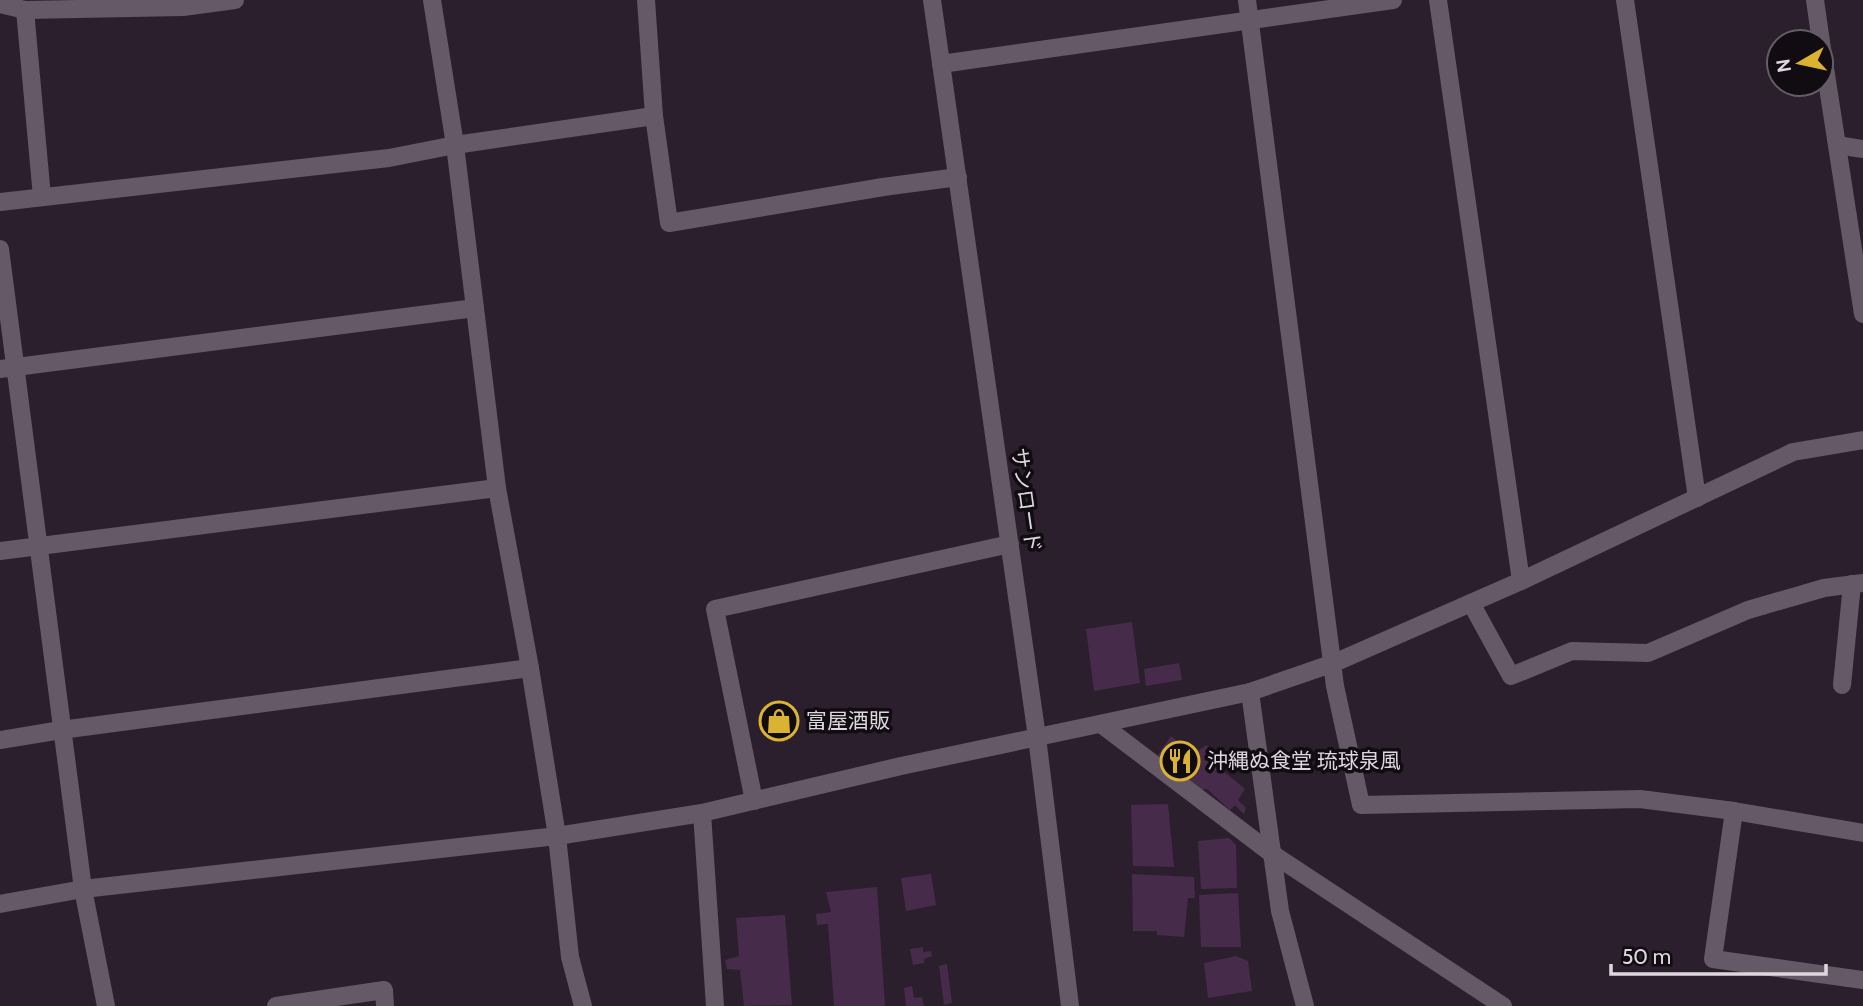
<svg xmlns="http://www.w3.org/2000/svg" width="1863" height="1006" font-family="Cabin,'Noto Sans JP',sans-serif">
  <style>
    .building { fill: #462b4a }
    .lines { fill: none; stroke-linecap: round; stroke-linejoin: round }
    .minor { stroke: #655867; stroke-width: 18 }
    .tertiary { stroke: #655867; stroke-width: 18 }
    .labels { text-anchor: middle; stroke-width: 7; stroke-linejoin: round; paint-order: stroke }
    .street-label { font-size: 21px; fill: #dfd7e0; stroke: #110b12 }
    .poi-label { font-size: 21px; fill: #dfd7e0; stroke: #110b12; text-anchor: start }
  </style>
  <rect width="100%" height="100%" fill="#2c1f2d"/>
  <g class="building">
    <polygon points="1132,622 1140,683 1094,691 1086,629"/>
    <polygon points="1179,663 1182,680 1146,686 1144,669"/>
    <polygon points="1171,736 1194,754 1206,745 1220,756 1216,765 1245,789 1238,800 1246,808 1244,814 1235,805 1230,810 1207,789 1201,790 1157,757"/>
    <polygon points="1168,804 1174,867 1133,866 1131,805"/>
    <polygon points="1229,838 1236,845 1237,888 1201,889 1198,841"/>
    <polygon points="931,874 936,905 906,911 901,878"/>
    <polygon points="1132,874 1194,877 1195,898 1188,898 1184,937 1157,935 1157,931 1133,931"/>
    <polygon points="877,887 885,1006 834,1006 828,924 817,925 816,914 831,912 826,892"/>
    <polygon points="1238,893 1241,947 1201,947 1199,895"/>
    <polygon points="785,915 792,1005 744,1006 740,970 727,969 725,960 739,956 736,918"/>
    <polygon points="923,947 923,952 931,951 932,956 924,959 924,963 913,965 910,949"/>
    <polygon points="1236,956 1248,961 1252,991 1208,998 1204,963"/>
    <polygon points="947,964 952,1003 944,1005 939,966"/>
    <polygon points="912,986 914,998 922,997 924,1006 906,1006 904,988"/>
  </g>
  <g class="lines">
    <g class="minor">
      <polyline points="432,0 455,145 497,488 530,668 557,836 570,957 583,1006"/>
      <polyline points="646,0 654,116 669,223 883,187 958,177"/>
      <polyline points="1247,0 1335,686 1361,805 1640,799 1734,811 1863,833"/>
      <polyline points="1438,0 1521,581"/>
      <polyline points="1625,0 1697,498"/>
      <polyline points="1815,0 1821,42"/>
      <polyline points="0,4 25,10 183,7 235,0"/>
      <polyline points="25,10 42,197"/>
      <polyline points="1821,42 1863,314"/>
      <polyline points="941,64 1393,0"/>
      <polyline points="1837,145 1863,149"/>
      <polyline points="0,202 389,158 455,145 654,116"/>
      <polyline points="0,249 83,889 106,1006"/>
      <polyline points="0,369 475,308"/>
      <polyline points="0,551 497,488"/>
      <polyline points="1471,603 1511,676 1572,651 1648,653 1748,610 1824,588 1863,583"/>
      <polyline points="1842,685 1852,584"/>
      <polyline points="1250,692 1280,911 1305,1006"/>
      <polyline points="1101,724 1271,853 1503,1006"/>
      <polyline points="0,740 61,730 530,668"/>
      <polyline points="754,801 715,609 1010,544"/>
      <polyline points="1734,811 1713,959 1863,980"/>
      <polyline points="702,813 715,1006"/>
      <polyline points="276,1006 384,990 385,1006"/>
    </g>
    <g class="tertiary">
      <polyline points="932,0 1037,737 1070,1006"/>
      <polyline points="0,904 83,889 557,836 702,813 901,766 1250,692 1334,663 1521,581 1793,452 1863,440"/>
    </g>
  </g>
  <defs>
    <symbol id="shop-ring" viewBox="-11 -11 22 22"><circle r="9.5" fill="#110b12" stroke="#dab333" stroke-width="1.5"/><path d="M-5-2.5h2.3a2.7 3.5 0 0 1 5.4 0H5L5.5 6h-11ZM-1.5-2.5h3a1.5 2.3 0 0 0-3 0Z" fill="#dab333"/></symbol>
    <symbol id="restaurant-ring" viewBox="-11 -11 22 22"><circle r="9.5" fill="#110b12" stroke="#dab333" stroke-width="1.5"/><path d="M-5-6h1v4h1v-4h1v4h1v-4h1v5L-1.5 .5V6h-2V.5L-5-1ZM5-6V6H3V1.5H1.5Q1.5-4 5-6Z" fill="#dab333"/></symbol>
  </defs>
  <g fill-rule="evenodd">
    <use href="#shop-ring" x="757" y="699" width="44" height="44"/>
    <use href="#restaurant-ring" x="1158" y="739" width="44" height="44"/>
  </g>
  <g class="labels">
    <g class="street-label">
      <text transform="translate(1026 500) rotate(82)" y="7">サンロード</text>
    </g>
    <g class="poi-label">
      <text x="806" y="728">富屋酒販</text>
      <text x="1207" y="768">沖縄ぬ食堂 琉球泉風</text>
    </g>
  </g>
  <g transform="translate(1800 63) rotate(261)"><circle r="33" fill="#110b12" stroke="#635d64" stroke-width="2"/>
  <path d="M0-5L12 26L0 18L-12 26Z" fill="#dab333"/>
  <text y="-10" font-size="19" font-weight="bold" text-anchor="middle" fill="#dfd7e0">N</text>
  </g>
  <path d="M1611 964v10h215v-10" fill="none" stroke="#dfd7e0" stroke-width="3.5"/>
  <text x="1622" y="964" font-size="21" fill="#dfd7e0" stroke="#110b12" stroke-width="5" paint-order="stroke">50 m</text>
</svg>
